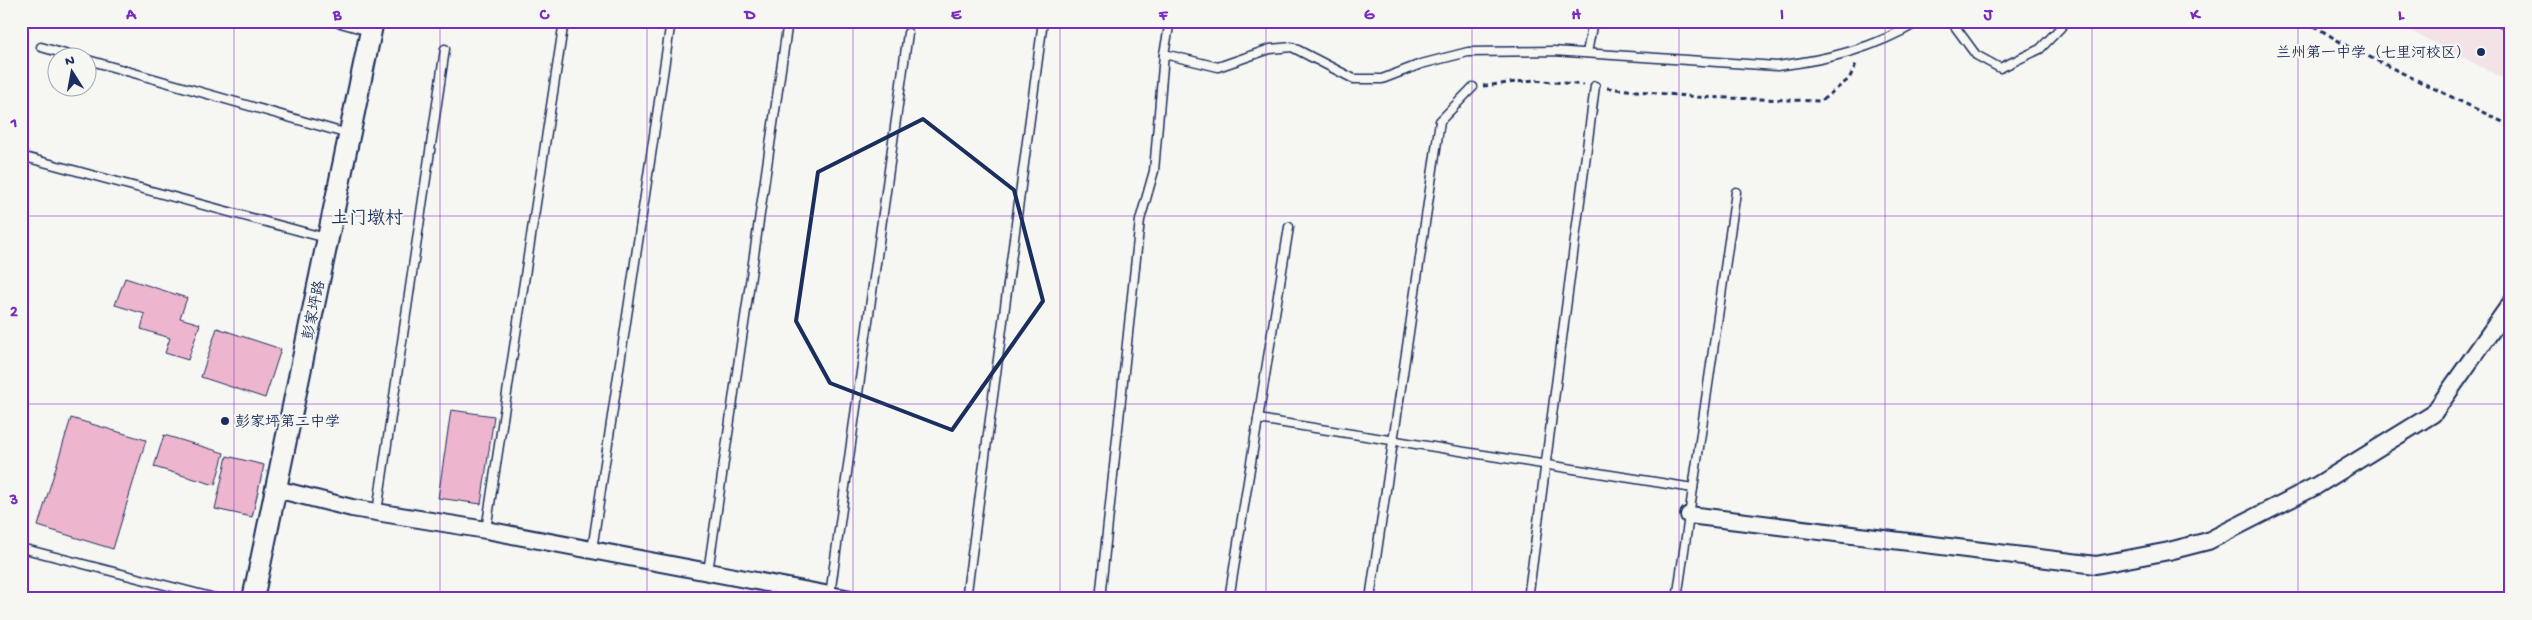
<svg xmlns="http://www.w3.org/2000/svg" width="2532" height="620" font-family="'Gochi Hand','LXGW WenKai TC',sans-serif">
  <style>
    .built { fill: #f3e3e7 }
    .building { fill: #edb6ce; stroke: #1b2f5e }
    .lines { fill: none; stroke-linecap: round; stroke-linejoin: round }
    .service-casing { stroke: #1b2f5e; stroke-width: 11 }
    .minor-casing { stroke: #1b2f5e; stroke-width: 20 }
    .tertiary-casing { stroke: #1b2f5e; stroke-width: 24 }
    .path { stroke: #1b2f5e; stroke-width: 3; stroke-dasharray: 5 4; stroke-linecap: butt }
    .service { stroke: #f6f6f2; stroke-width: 8 }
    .minor { stroke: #f6f6f2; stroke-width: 16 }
    .tertiary { stroke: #f6f6f2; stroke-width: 20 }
    .marked { fill: none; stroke: #1b2f5e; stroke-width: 4; stroke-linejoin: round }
    .grid { fill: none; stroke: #7b2cbf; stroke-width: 1; stroke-opacity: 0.55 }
    .poi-dot { fill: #1b2f5e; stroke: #f6f6f2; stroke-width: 2 }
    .labels { text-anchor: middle; stroke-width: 4; stroke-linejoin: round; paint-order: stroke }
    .poi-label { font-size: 15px; fill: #1b2f5e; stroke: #f6f6f2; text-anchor: end }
    .street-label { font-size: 15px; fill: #1b2f5e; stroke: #f6f6f2 }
    .quarter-label { font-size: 18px; fill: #1b2f5e; stroke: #f6f6f2 }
    .neatline { fill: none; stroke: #7b2cbf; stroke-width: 2 }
    .grid-label { font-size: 16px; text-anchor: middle; font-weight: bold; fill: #7b2cbf }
  </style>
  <rect width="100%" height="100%" fill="#f6f6f2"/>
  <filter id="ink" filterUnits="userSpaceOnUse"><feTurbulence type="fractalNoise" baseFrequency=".02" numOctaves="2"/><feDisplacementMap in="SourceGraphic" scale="10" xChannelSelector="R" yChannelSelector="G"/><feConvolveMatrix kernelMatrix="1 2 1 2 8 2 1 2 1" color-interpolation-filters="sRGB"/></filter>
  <g filter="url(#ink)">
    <polygon class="built" points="2391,21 2511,21 2511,82"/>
    <g class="building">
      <polygon points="2484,21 2511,21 2511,31"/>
      <polygon points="125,278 187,298 180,318 200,324 188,360 165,353 170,338 141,329 145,314 115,305"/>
      <polygon points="217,328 281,349 265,398 201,377"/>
      <polygon points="451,410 494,416 481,504 438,498"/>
      <polygon points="71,418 146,440 113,549 38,526"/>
      <polygon points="164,435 224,453 215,485 154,467"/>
      <polygon points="227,456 264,465 252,517 215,509"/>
    </g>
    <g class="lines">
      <defs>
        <g id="service">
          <polyline points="333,21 369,31"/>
          <polyline points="1951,21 1976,55 2000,68 2040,49 2067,21"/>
          <polyline points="41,47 79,58"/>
          <polyline points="1587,53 1593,21"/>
          <path d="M1164 54 1218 67 1270 49 1292 47 1354 79H1382L1421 64 1468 52 1553 51 1777 66C1831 59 1872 49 1920 21"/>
          <polyline points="88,60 348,134"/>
          <polyline points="21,156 326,238"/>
          <polyline points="1258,419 1693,488"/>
          <polyline points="377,512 445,49"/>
          <polyline points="486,530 564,21"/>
          <polyline points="21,548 219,599"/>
          <polyline points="592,550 671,21"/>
          <polyline points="708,572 788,21"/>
          <polyline points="830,595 908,33"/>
          <polyline points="966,599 1043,21"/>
          <polyline points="1100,599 1140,220 1154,171 1164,54 1170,21"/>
          <polyline points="1229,599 1289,227"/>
          <polyline points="1370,599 1440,121 1473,87"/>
          <polyline points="1528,599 1595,86"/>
          <polyline points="1677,599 1736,192"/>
        </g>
        <g id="minor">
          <polyline points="276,489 352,508 486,530 851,599"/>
          <polyline points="1689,515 2096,565 2169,551 2208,541 2316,486 2433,414 2511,303"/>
        </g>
        <polyline id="tertiary" points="253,599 373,21"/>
      </defs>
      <use href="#service" class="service-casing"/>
      <use href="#minor" class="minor-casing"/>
      <use href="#tertiary" class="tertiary-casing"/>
      <g class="path">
        <polyline points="2306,21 2347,46 2511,126"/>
        <polyline points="1483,86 1534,80 1584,85"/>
        <polyline points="1607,88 1697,97 1821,101 1849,79 1857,62"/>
      </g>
      <use href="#service" class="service"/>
      <use href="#minor" class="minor"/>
      <use href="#tertiary" class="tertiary"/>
    </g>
  </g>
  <path class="marked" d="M923 119 1014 190 1043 301 952 430 830 383 796 321 818 172Z"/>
  <path class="grid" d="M234 21V599M440 21V599M647 21V599M853 21V599M1060 21V599M1266 21V599M1472 21V599M1679 21V599M1885 21V599M2092 21V599M2298 21V599M21 216H2511M21 404H2511"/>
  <g class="poi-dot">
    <circle cx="2481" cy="52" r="5"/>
    <circle cx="225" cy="421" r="5"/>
  </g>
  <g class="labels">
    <g class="poi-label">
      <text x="2471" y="57">兰州第一中学（七里河校区）</text>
      <text x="235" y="426" text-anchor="start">彭家坪第二中学</text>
    </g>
    <g class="street-label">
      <text transform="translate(313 310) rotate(-78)" y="5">彭家坪路</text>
    </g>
    <g class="quarter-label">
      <text x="367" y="223">土门墩村</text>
    </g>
  </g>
  <rect width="2532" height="620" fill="none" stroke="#f6f6f2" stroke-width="55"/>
  <g transform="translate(72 72) rotate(349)"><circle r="24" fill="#f6f6f2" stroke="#9ea6b7"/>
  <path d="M0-4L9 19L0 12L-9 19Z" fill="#1b2f5e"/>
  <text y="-8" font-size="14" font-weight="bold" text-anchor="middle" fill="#1b2f5e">N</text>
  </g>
  <rect x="28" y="28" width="2476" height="564" class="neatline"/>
  <g class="grid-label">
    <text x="131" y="19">A</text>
    <text x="337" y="19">B</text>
    <text x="544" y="19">C</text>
    <text x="750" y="19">D</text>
    <text x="956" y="19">E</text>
    <text x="1163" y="19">F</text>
    <text x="1369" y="19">G</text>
    <text x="1576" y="19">H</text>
    <text x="1782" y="19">I</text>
    <text x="1988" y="19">J</text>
    <text x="2195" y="19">K</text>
    <text x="2401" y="19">L</text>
    <text x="14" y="127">1</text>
    <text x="14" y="316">2</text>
    <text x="14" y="504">3</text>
  </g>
</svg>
